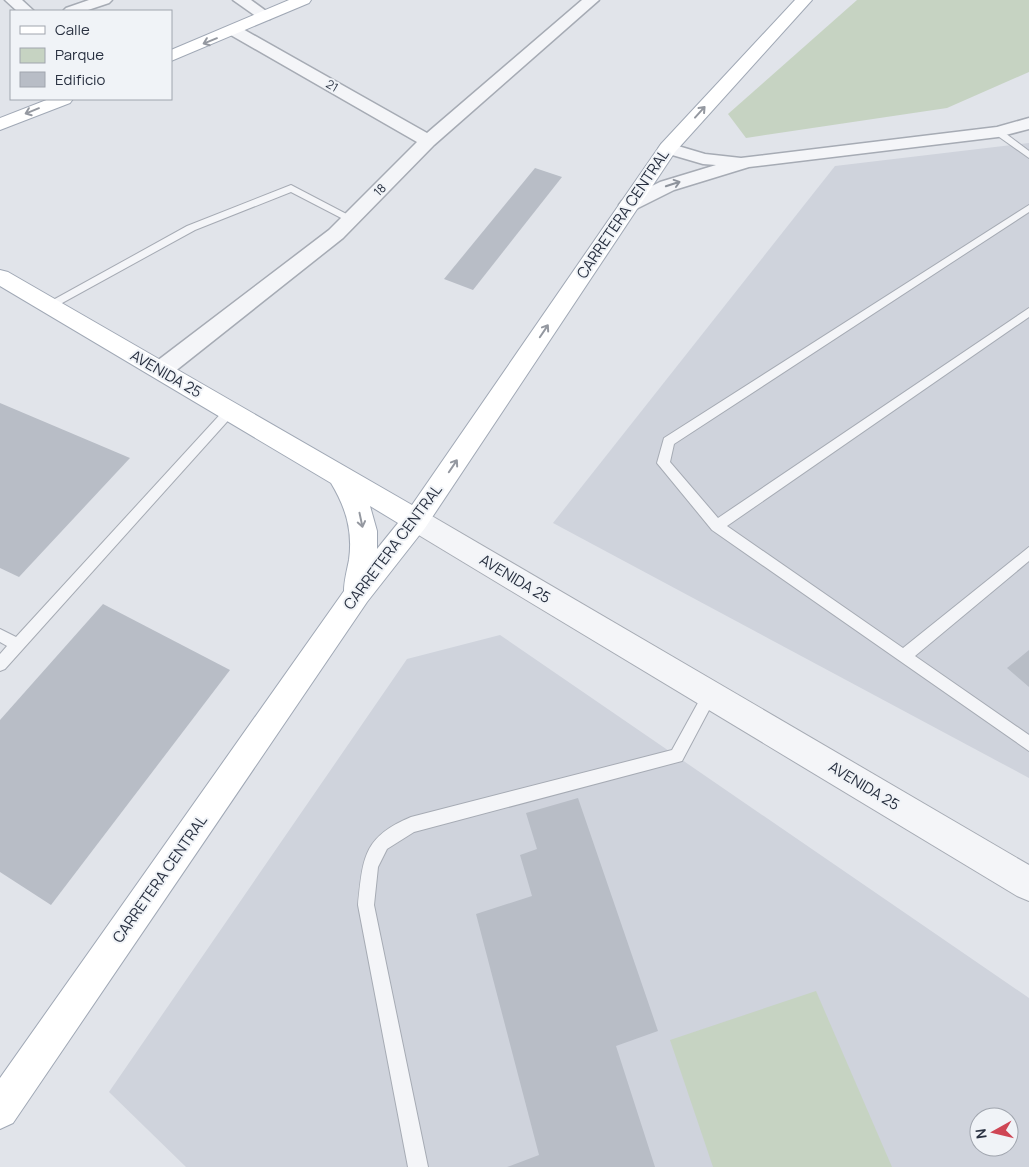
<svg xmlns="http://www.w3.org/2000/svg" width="1029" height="1167" font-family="Manrope,sans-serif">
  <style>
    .built { fill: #cfd3dc; fill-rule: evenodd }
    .green { fill: #c6d3c2 }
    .building { fill: #b8bdc6 }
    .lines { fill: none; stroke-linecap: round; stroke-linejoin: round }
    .service-casing { stroke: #a6abb4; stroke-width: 2 }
    .minor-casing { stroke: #a6abb4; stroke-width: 3 }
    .tertiary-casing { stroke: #a6abb4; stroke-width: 2 }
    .primary-casing { stroke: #a0a8b5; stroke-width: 2 }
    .service { fill: #f4f5f8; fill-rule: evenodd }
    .minor { fill: #f4f5f8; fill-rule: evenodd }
    .tertiary { fill: #f4f5f8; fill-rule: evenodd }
    .primary { fill: #fff; fill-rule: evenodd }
    .oneway { stroke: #9498a0 }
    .oneway2 { stroke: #8e939c }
    .labels { text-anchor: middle; stroke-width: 4; stroke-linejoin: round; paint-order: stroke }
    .far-street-label { font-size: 12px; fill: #293141; stroke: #f0f3f7 }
    .street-label { font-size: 15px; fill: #293141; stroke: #f0f3f7 }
  </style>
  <rect width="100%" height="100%" fill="#e1e4ea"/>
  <g class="built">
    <polygon points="1029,143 1029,778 553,523 835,166"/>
    <path d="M500 635 1029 998V1167H186L109 1092 407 659ZM979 1117H1009V1147H979Z"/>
  </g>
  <g class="green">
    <polygon points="857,0 1029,0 1029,72 947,108 746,138 728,114"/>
    <polygon points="816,991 892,1167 713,1167 670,1040"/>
  </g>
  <g class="building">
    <polygon points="535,168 562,177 473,290 444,279"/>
    <polygon points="0,403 130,458 19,577 0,568"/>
    <polygon points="103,604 230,670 51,905 0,872 0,720"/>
    <polygon points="1029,650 1029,687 1007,668"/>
    <polygon points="578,798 658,1031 616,1046 655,1167 507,1167 539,1155 476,914 532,896 520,855 537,849 526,813"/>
  </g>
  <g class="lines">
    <defs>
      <g id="service">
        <polygon points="995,130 1001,130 1029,151 1029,158 995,134"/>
        <polygon points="291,185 356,219 355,221 347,221 291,192 195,230 53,308 45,308 44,305 187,226"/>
        <polygon points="1029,205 1029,212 674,444 670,462 718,518 1029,308 1029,317 727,526 903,648 1029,547 1029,561 915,656 1029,735 1029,751 712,530 657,463 664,438"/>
        <polygon points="230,407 236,411 234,414 5,669 0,671 0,654 7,646 0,642 0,629 16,637 226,408"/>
        <path d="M710 688 715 690 717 695 682 761 414 832 387 849 378 867 374 905 428 1167H408L358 905C363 858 363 837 411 817L672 750 705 690Z"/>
      </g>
      <g id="minor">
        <polygon points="5,0 22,0 34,11 17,11"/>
        <polygon points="89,0 112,0 109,3 85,11 63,11 66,8"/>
        <polygon points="233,0 251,0 273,16 270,19 260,19"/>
        <polygon points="582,0 599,0 434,145 343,238 169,376 161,378 153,376 150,370 153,364 329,230 417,142 229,34 227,31 229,28 241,28 427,133"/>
        <polygon points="1029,118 1029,129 998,137 749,167 674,190 636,209 622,209 619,205 622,201 660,182 716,165 703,164 662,152 659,148 662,144 668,143 705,154 741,158 997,127"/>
      </g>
      <polygon id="tertiary" points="416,509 425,512 1029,865 1029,901 1017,896 407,528 403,520 407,512"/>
      <g id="primary">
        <polygon points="289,0 311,0 309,3 171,61 171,50"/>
        <path d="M795 0H812L675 152 425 528 367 602 13 1123 0 1129V1078L344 591C344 581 347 570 349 560 353 531 346 508 331 483L0 286V270L8 272 412 505 661 144ZM370 506 398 523 377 549V531Z"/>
        <polygon points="49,99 73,99 70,103 0,130 0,118"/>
      </g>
    </defs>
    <use href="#service" class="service-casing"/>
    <use href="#minor" class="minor-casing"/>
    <use href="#tertiary" class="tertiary-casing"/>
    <use href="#primary" class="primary-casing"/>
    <use href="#service" class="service"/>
    <use href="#minor" class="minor"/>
    <use href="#tertiary" class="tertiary"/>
    <use href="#primary" class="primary"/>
  </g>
  <defs><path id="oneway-shaft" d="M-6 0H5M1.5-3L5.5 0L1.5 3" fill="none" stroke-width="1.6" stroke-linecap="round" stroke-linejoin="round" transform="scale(1.25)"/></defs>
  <g class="oneway">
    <use href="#oneway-shaft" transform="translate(210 41) rotate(158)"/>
    <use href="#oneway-shaft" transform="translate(32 111) rotate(158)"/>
    <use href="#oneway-shaft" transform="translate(700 112) rotate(-48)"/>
    <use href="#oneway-shaft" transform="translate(544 331) rotate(-56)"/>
    <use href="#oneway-shaft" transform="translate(453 466) rotate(-56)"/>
    <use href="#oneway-shaft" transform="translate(361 520) rotate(78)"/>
  </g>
  <use class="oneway2" href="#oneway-shaft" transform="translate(673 184) rotate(-18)"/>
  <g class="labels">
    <g class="far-street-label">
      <text transform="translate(332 86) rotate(30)" y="4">21</text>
      <text transform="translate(380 190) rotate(-45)" y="4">18</text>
    </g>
    <g class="street-label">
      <text transform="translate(623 214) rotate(-56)" y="5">CARRETERA CENTRAL</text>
      <text transform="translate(166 374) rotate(30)" y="5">AVENIDA 25</text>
      <text transform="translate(393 547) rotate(-53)" y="5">CARRETERA CENTRAL</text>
      <text transform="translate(515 579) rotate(31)" y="5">AVENIDA 25</text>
      <text transform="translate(864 786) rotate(31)" y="5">AVENIDA 25</text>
      <text transform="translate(160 879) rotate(-55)" y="5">CARRETERA CENTRAL</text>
    </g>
  </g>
  <rect x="10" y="10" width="162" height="90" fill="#f0f3f7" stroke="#a0a5ae"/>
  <rect x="20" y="26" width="25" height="8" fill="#ffffff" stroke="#a0a5ae"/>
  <text x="55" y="35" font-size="15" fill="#293141">Calle</text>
  <rect x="20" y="48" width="25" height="15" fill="#c6d3c2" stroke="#a0a5ae"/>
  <text x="55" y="60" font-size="15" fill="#293141">Parque</text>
  <rect x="20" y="72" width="25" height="15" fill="#b8bdc6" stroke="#a0a5ae"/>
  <text x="55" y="85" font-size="15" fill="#293141">Edificio</text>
  <g transform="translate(994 1132) rotate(262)"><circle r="24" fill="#f0f3f7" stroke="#a0a5ae"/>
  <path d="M0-4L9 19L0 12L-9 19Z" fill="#cf4655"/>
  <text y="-8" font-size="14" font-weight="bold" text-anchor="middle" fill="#293141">N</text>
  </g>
</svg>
